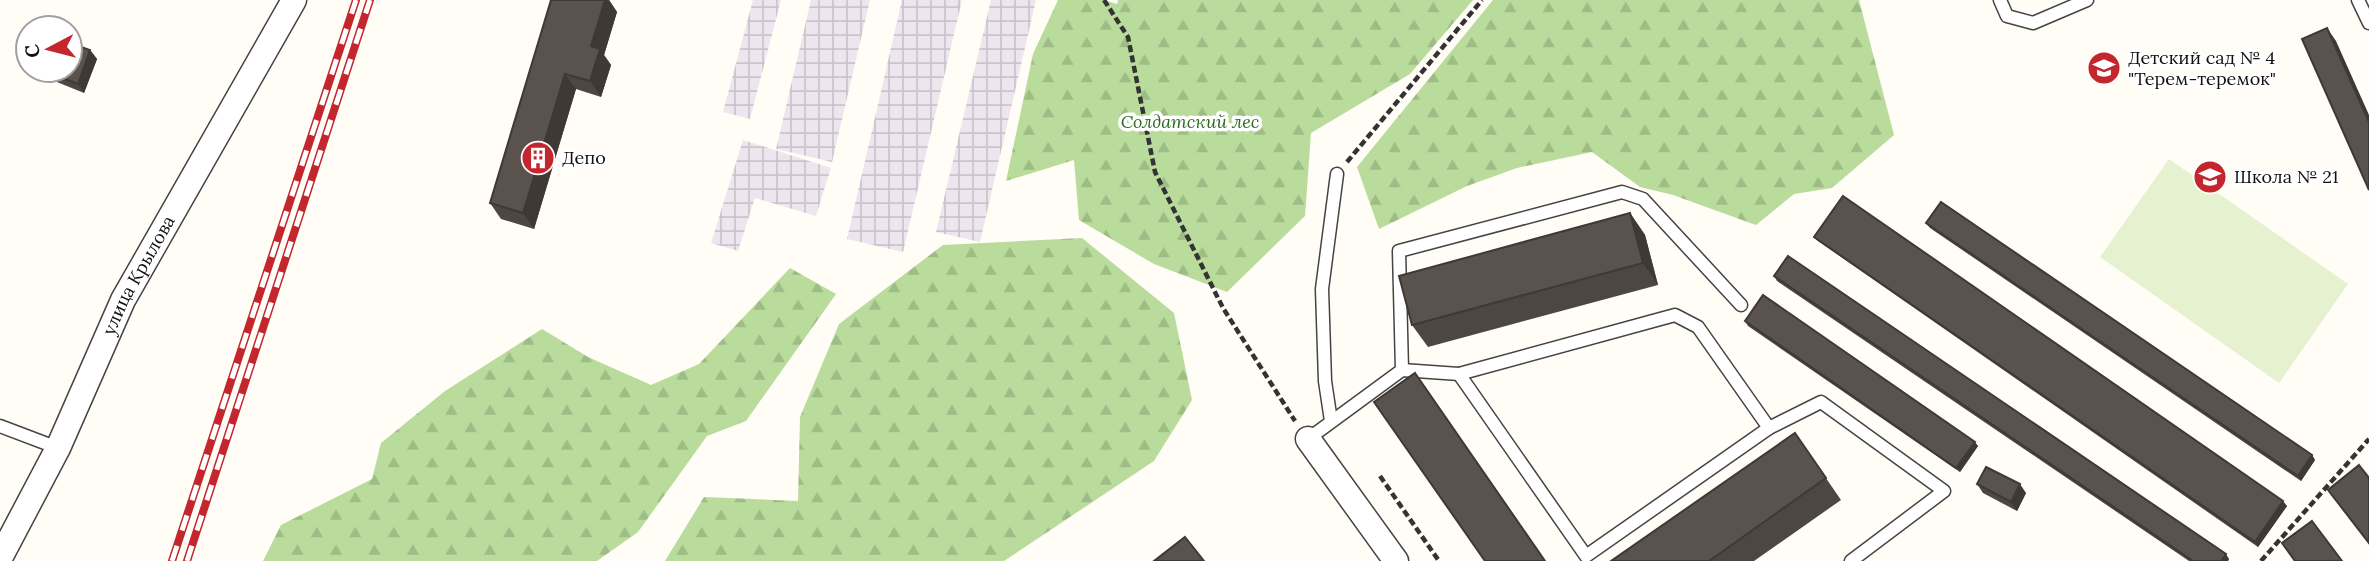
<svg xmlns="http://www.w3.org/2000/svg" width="2369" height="561" font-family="Lora,serif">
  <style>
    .industrial { fill: url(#industrial-grid) }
    .forest { fill: url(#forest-firs) }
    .pitch { fill: #e6f2cf }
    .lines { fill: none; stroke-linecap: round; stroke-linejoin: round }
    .service-casing { stroke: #444; stroke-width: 15 }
    .minor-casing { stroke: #444; stroke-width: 27 }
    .path { stroke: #333; stroke-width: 4.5; stroke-dasharray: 7 3.5; stroke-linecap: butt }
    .service { stroke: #fff; stroke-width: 12 }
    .minor { stroke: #fff; stroke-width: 24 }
    .rail-casing { stroke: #c4262e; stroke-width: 8 }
    .rail { stroke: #fff; stroke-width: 5; stroke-dasharray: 16; stroke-linecap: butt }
    .wall { fill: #4d4742 }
    .shaded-wall { fill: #3f3936 }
    .building { fill: #5a524d; stroke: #3f3936; stroke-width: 2 }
    .labels { text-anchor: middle; stroke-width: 7; stroke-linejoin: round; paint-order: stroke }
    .poi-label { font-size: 18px; fill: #111; stroke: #fff; text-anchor: start }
    .park-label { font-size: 18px; font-style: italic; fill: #2f6b1f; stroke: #fff }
    .street-label { font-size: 18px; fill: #111; stroke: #fff }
  </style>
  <defs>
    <pattern id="industrial-grid" width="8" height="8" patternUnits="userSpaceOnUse" patternTransform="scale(1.75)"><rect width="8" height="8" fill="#eee6ef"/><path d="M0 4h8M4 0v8" fill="none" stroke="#cbc4cc"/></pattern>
    <pattern id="forest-firs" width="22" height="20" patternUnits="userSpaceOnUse" patternTransform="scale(1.75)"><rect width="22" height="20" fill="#b9dc9c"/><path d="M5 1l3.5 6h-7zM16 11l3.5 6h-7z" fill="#9ebc85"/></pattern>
  </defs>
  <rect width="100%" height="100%" fill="#fffdf5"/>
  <g class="industrial">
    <polygon points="753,0 781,0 750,119 723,112"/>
    <polygon points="811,0 870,0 832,162 776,149"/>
    <polygon points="902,0 962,0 903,252 847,239"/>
    <polygon points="991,0 1036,0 980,242 936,232"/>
    <polygon points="743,140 831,168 816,216 755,198 738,251 711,243"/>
  </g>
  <g class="forest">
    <polygon points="1058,0 1104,0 1117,4 1118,0 1473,0 1410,74 1311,133 1305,216 1227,292 1154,264 1079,220 1074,160 1006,181 1033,54"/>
    <polygon points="1493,0 1859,0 1894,135 1832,188 1794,194 1756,225 1673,195 1640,187 1592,152 1517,168 1467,186 1379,229 1357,167"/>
    <polygon points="1082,238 1174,313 1192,400 1154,461 1004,561 665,561 704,497 798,501 800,417 839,324 943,245"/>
    <polygon points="790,268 836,294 746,421 707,436 638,532 597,561 263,561 281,525 372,479 381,443 445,391 542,329 588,357 651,385 699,364"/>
  </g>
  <polygon class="pitch" points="2169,159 2348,284 2279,383 2100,257"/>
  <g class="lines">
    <defs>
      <g id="service">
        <polyline points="2000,0 2007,16 2033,23 2087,0"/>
        <polyline points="2358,0 2369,23"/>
        <polyline points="1402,370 1459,374 1675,315 1698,327 1769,428"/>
        <polyline points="1459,374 1586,556 1769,428 1821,402 1944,491 1851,561"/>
        <polyline points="1331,421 1325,381 1322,289 1337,174"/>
        <polyline points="0,426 58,448"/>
        <polyline points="1308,439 1402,370 1399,251 1622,192 1643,199 1741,305"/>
      </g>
      <g id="minor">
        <polyline points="1308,439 1396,561"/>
        <path id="s1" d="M0 558 58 448 123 300 294 0"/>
      </g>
    </defs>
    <use href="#service" class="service-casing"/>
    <use href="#minor" class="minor-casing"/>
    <g class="path">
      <polyline points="1104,0 1128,37 1155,172 1223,308 1295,421"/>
      <polyline points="1347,162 1482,0"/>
      <polyline points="1380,476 1439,561"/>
      <polyline points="2261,561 2369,439"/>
    </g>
    <use href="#service" class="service"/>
    <use href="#minor" class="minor"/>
    <defs>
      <g id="rail">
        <polyline points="172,561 356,0"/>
        <polyline points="187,561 370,0"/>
      </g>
    </defs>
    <use href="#rail" class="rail-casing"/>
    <use href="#rail" class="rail"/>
  </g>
  <g class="wall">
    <polygon points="551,0 609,0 617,12 604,55 611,65 601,97 576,89 534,229 501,219 490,203"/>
    <polygon points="90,50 97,59 84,93 52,80 46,72"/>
    <polygon points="1630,213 1645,235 1658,285 1428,347 1412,325"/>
    <polygon points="1926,223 2312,455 2315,460 2301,481 1930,228"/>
    <polygon points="1814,237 2287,506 2258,547 1818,241"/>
    <polygon points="1774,276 2229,559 2228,561 2189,561 1777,281"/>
    <polygon points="1745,321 1978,446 1960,472 1748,326"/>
    <polygon points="1795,433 1841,500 1754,561 1611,561"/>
    <polygon points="1977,484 2026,493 2017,511 1983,493"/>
  </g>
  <g class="shaded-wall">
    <polygon points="605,0 609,0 617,12 604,55 611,65 601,97 590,81 591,46"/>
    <polygon points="2327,28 2336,41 2369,115 2369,122"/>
    <polygon points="90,50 97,59 84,93 78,84"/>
    <polygon points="565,74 576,89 534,229 523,213"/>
    <polygon points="1630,213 1645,235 1658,285 1643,263"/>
    <polygon points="1975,442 1978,446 1960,472 1956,468"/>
    <polygon points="2312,455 2315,460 2301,481 2298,476"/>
    <polygon points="2020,484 2026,493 2017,511 2011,502"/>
    <polygon points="2283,501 2287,506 2258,547 2255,542"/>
    <polygon points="2226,554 2229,559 2228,561 2221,561"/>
  </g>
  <g class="building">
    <polygon points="551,0 605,0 591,46 600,49 590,81 565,74 523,213 490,203"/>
    <polygon points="2327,28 2369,122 2369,190 2302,39"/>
    <polygon points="70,43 90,50 78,84 46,72 46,70 70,70"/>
    <polygon points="1843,196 2283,501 2255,542 1814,237"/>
    <polygon points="1941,202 2312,455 2298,476 1926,223"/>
    <polygon points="1630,213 1643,263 1412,325 1399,276"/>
    <polygon points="1788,256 2226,554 2221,561 2193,561 1774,276"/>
    <polygon points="1763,295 1975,442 1956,468 1745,321"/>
    <polygon points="1415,373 1545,561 1485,561 1374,402"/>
    <polygon points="1795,433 1826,478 1709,561 1611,561"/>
    <polygon points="2359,465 2369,478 2369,543 2328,490"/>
    <polygon points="1986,467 2020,484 2011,502 1977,484"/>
    <polygon points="2312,521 2342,561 2295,561 2282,543"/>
    <polygon points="1185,537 1204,561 1154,561"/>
  </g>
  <defs>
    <symbol id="school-disc" viewBox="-11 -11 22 22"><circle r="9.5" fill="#c4262e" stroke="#fff"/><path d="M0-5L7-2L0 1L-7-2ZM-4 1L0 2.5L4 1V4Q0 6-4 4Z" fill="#fff"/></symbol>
    <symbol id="building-disc" viewBox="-11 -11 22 22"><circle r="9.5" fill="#c4262e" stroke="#fff"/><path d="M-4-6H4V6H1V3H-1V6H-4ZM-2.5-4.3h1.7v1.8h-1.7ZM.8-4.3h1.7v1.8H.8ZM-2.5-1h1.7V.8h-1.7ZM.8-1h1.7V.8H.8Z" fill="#fff"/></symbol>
  </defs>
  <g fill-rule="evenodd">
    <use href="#school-disc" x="2085" y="49" width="38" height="38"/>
    <use href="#building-disc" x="519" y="139" width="38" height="38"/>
    <use href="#school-disc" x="2191" y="158" width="38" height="38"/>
  </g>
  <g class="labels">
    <g class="poi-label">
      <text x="2128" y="64">Детский сад № 4<tspan x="2128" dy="21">"Терем-теремок"</tspan></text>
      <text x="562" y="164">Депо</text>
      <text x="2234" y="183">Школа № 21</text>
    </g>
    <g class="park-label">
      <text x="1190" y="128">Солдатский лес</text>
    </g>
    <g class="street-label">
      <text dy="6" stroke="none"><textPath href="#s1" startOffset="315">улица Крылова</textPath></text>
    </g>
  </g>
  <g transform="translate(49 49) rotate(263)"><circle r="33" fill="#ffffff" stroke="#a0a0a0" stroke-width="2"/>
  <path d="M0-5L12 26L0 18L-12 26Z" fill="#c4262e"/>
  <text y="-10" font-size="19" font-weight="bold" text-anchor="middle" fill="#111111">С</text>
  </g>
</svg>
